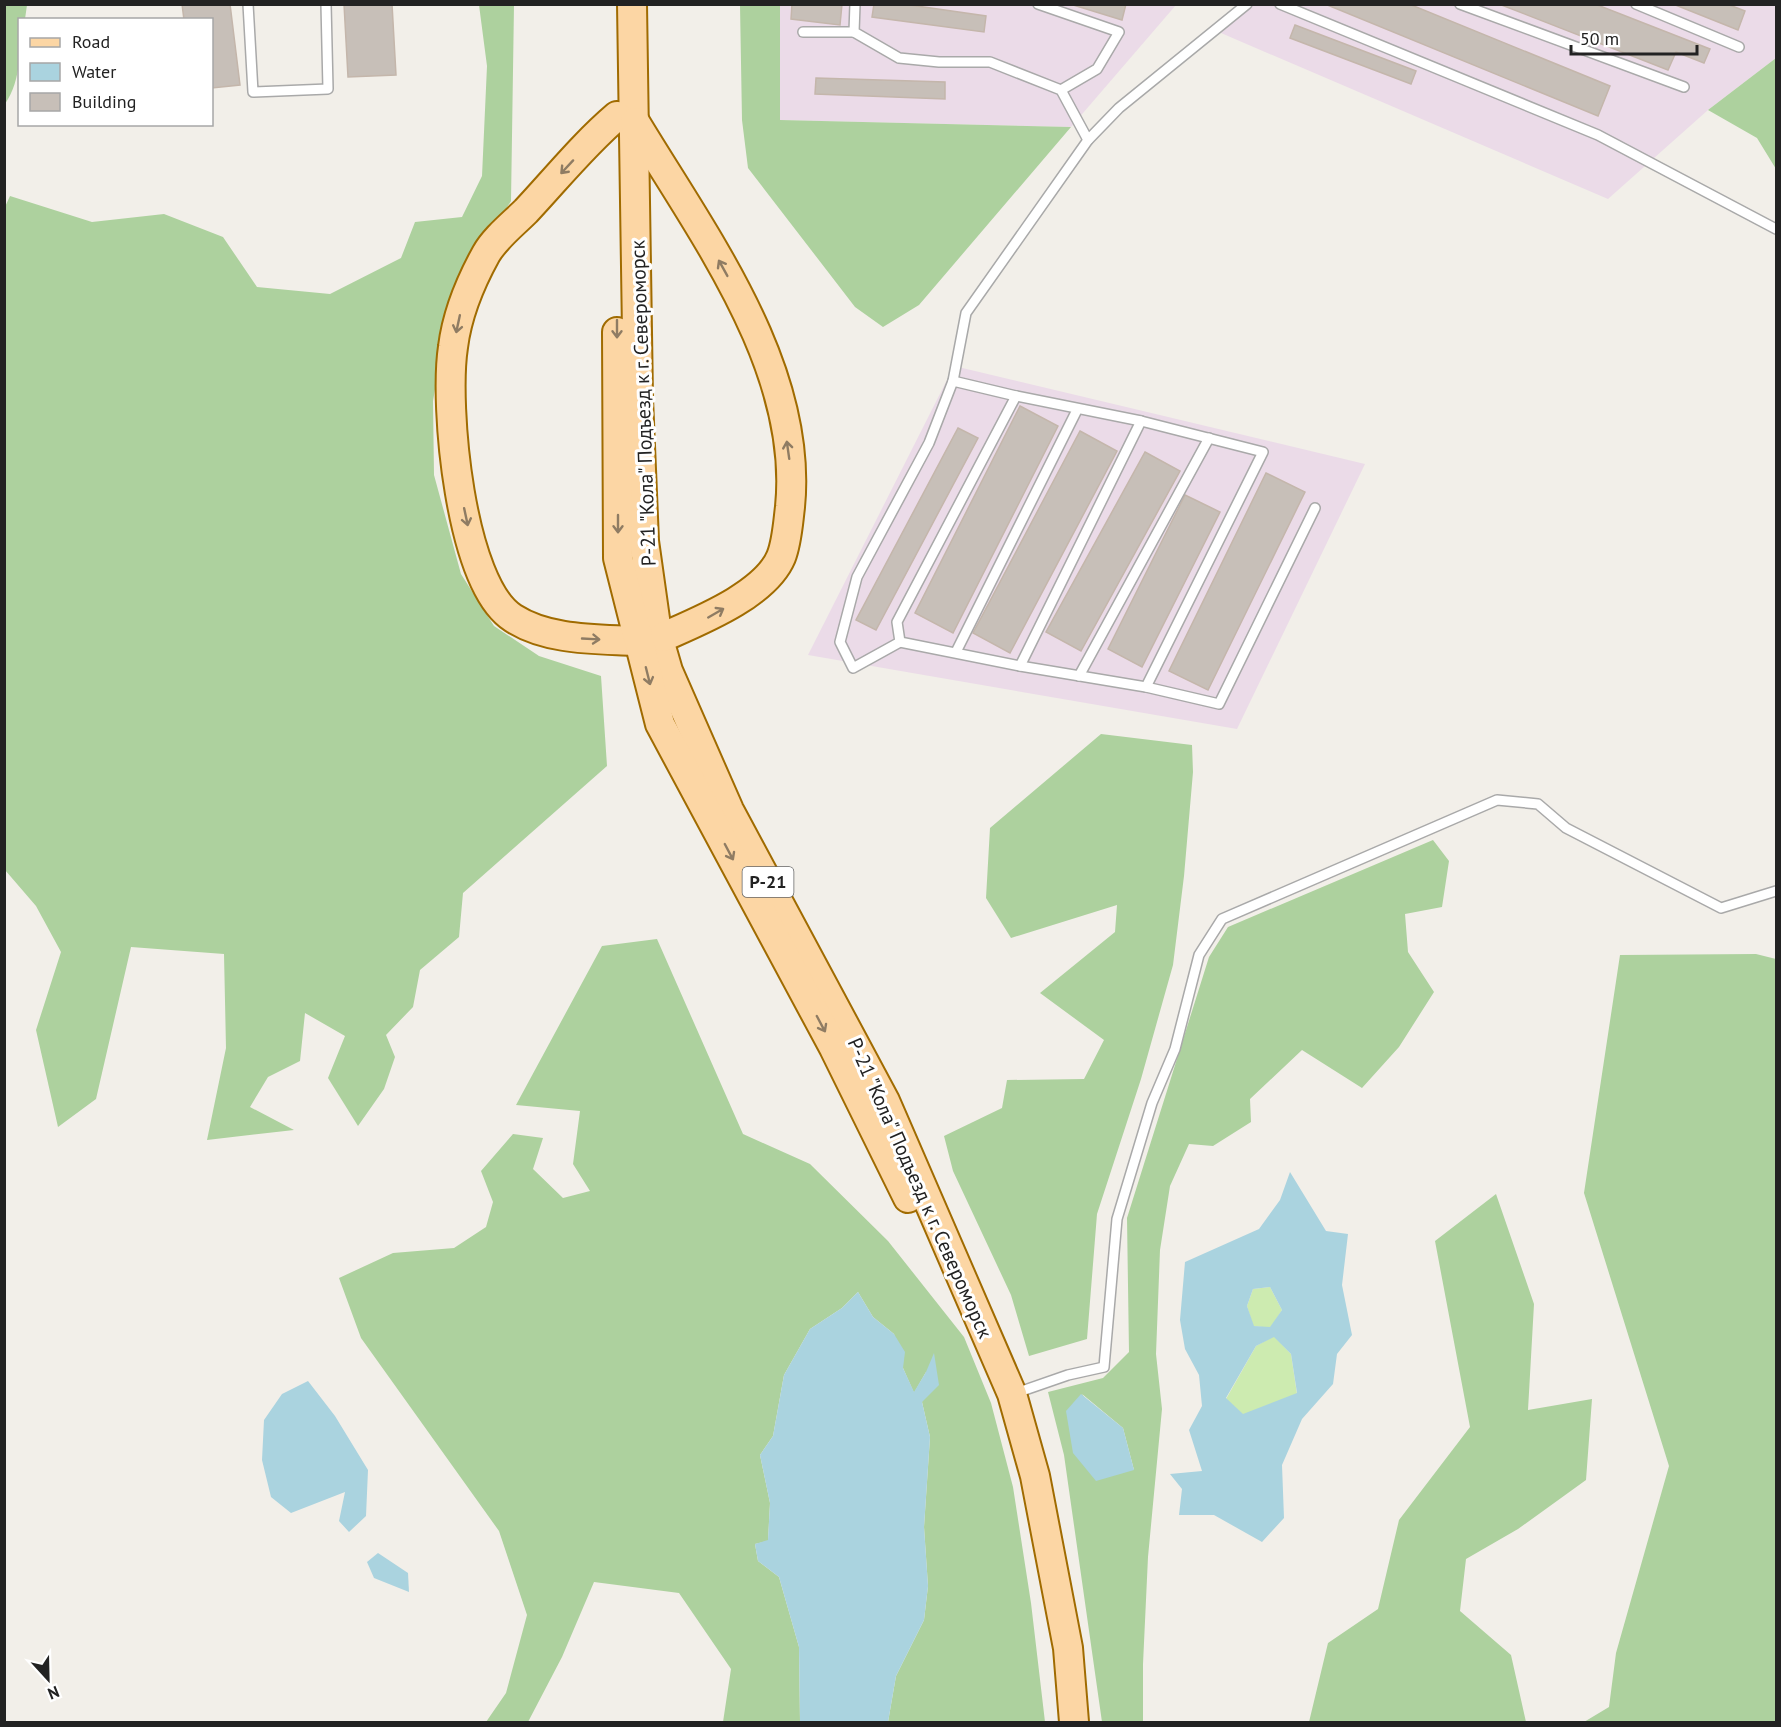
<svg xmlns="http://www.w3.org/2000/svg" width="1781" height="1727" font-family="'PT Sans',sans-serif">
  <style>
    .industrial { fill: #ebdbe8 }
    .grass { fill: #cdebb0 }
    .forest { fill: #add19e; fill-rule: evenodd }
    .water { fill: #aad3df; fill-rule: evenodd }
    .building { fill: #c7bfb8; stroke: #c4b6ab; stroke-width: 1.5 }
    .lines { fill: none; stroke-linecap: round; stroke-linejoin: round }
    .lane-casing { stroke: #a9a9a9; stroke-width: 12 }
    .primary-casing { stroke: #a06b00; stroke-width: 32 }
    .lane { stroke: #fff; stroke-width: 9 }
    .primary { stroke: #fcd6a4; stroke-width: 28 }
    .oneway { stroke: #8f7c63 }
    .labels { text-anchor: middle; stroke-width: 6; stroke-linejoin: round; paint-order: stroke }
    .shield { fill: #fff; stroke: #646464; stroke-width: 1.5 }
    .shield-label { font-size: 18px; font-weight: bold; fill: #222 }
    .street-label { font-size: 20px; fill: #222; stroke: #fff }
  </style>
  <rect width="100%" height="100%" fill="#f2efe9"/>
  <g class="industrial">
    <polygon points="780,5 1176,5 1071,127 779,120"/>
    <polygon points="1251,5 1776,5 1776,58 1708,110 1608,199 1221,33"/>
    <polygon points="954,366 1365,464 1237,729 808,655"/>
  </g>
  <g class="grass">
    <polygon points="1270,1287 1282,1310 1271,1328 1253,1326 1247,1306 1253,1289"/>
    <polygon points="1274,1336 1291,1354 1297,1394 1243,1415 1226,1399 1256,1346"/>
  </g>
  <g class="forest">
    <path d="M5 4 27 5 25 19 20 20C20 49 22 79 5 104Z"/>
    <polygon points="479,5 514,5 511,201 451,296 433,401 434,475 461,574 494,626 539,656 601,676 607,766 463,893 459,937 420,970 413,1007 386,1035 395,1057 384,1089 358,1126 328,1078 345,1036 305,1013 300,1061 268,1077 250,1107 294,1130 207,1140 226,1048 224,954 131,947 96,1099 58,1127 36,1030 61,952 36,906 5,870 4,209 10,196 92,222 164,214 223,237 257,287 330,294 401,258 415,222 462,217 482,176 487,66"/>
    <polygon points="740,5 780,5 780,120 1071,127 919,305 883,327 855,307 748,168 742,120"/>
    <polygon points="1776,58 1776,169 1757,138 1708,110"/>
    <polygon points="1101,734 1192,745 1193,772 1184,876 1173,965 1141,1079 1097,1214 1087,1339 1029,1356 1011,1295 953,1171 944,1136 1002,1108 1007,1080 1084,1079 1104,1040 1040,993 1115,932 1117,905 1011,938 986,898 990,828"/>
    <path d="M1433 840 1449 861 1442 907 1405 914 1408 952 1434 992 1399 1047 1362 1088 1302 1050 1250 1099 1251 1122 1213 1146 1189 1144 1170 1186 1160 1250 1156 1354 1162 1409 1148 1557 1143 1664V1722H1102L1064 1455 1048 1392 1103 1378 1129 1352 1127 1218 1209 957 1228 927ZM1082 1394 1123 1428 1134 1470Z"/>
    <polygon points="657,939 743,1134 810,1164 888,1241 964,1337 991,1403 1013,1487 1031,1603 1045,1722 888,1722 896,1676 924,1620 928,1586 924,1527 930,1437 922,1402 926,1372 914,1393 903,1368 894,1334 873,1317 858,1292 842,1308 810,1329 784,1375 773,1436 760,1455 770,1503 768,1541 755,1544 758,1561 779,1577 799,1647 800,1722 723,1722 731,1669 679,1593 594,1582 562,1657 528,1722 486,1722 506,1693 527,1615 499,1531 361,1338 339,1278 393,1253 454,1248 486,1227 493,1202 481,1171 513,1134 543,1138 533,1169 563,1198 590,1191 573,1164 580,1111 516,1105 602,946"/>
    <polygon points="1756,954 1776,959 1776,1722 1584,1722 1609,1707 1616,1653 1669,1466 1584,1193 1620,955"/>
    <polygon points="1496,1194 1534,1304 1528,1410 1592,1399 1586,1480 1518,1529 1466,1559 1460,1611 1511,1655 1526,1722 1309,1722 1328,1643 1378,1609 1399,1520 1470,1427 1435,1241"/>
  </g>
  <g class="water">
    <path d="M1290 1172 1326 1231 1348 1234 1342 1285 1352 1335 1337 1354 1333 1384 1302 1419 1282 1465 1284 1518 1262 1542 1214 1515H1179L1182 1489 1170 1474 1202 1471 1189 1430 1202 1406 1199 1375 1185 1349 1180 1320 1185 1262 1259 1229 1280 1200ZM1270 1287 1282 1310 1270 1327 1254 1326 1247 1306 1253 1289ZM1274 1337 1291 1354 1297 1393 1243 1414 1226 1398 1256 1346Z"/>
    <polygon points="858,1292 873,1317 894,1334 905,1352 903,1368 914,1392 926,1372 934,1353 939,1385 922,1402 930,1437 924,1527 928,1586 924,1620 896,1676 888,1722 800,1722 799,1647 779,1577 758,1561 755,1544 768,1540 770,1503 760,1455 773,1436 784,1375 810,1329 842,1308"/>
    <polygon points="308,1381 335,1416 368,1470 366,1516 349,1532 339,1521 345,1492 291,1513 271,1497 262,1460 264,1420 282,1394"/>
    <polygon points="1081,1394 1123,1428 1134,1470 1096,1481 1073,1453 1066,1411"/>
    <polygon points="378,1553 408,1573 409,1592 374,1578 367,1562"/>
  </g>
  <g class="building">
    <polygon points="182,4 230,4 240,85 212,88 212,20 184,20"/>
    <polygon points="344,4 392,4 396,75 348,77"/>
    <polygon points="792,4 842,4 840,25 791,19"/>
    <polygon points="874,4 903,4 986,16 984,32 872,17"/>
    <polygon points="1070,4 1126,4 1122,20"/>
    <polygon points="1325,4 1409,4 1610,86 1598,116"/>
    <polygon points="1499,4 1595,4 1710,49 1704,63 1676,52 1668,70"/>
    <polygon points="1673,4 1727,4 1745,11 1738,30"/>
    <polygon points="1295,25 1416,71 1411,84 1290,38"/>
    <polygon points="816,78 945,82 945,99 815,94"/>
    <polygon points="1020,406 1058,426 953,633 915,613"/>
    <polygon points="958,428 978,438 876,630 856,620"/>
    <polygon points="1080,431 1117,451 1010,653 973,633"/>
    <polygon points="1145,452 1180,471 1081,651 1046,632"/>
    <polygon points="1266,473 1305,492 1208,690 1169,671"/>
    <polygon points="1185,495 1220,512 1142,667 1108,649"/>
  </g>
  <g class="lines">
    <defs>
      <g id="lane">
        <polyline points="248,4 253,92 328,89 326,4"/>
        <polyline points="855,4 854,32 899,58 939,62 990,62 1061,90 1088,140"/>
        <polyline points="1038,4 1119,32 1097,69 1061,90"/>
        <polyline points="1280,4 1598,135 1776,229"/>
        <polyline points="1460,4 1684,87"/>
        <polyline points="1636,4 1739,47"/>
        <polyline points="803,32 854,32"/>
        <polyline points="953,381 1016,396"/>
        <polyline points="900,642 1020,666 1146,687 1219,704 1315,508"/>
        <polyline points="956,652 1077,410"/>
        <polyline points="1020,666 1141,421"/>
        <polyline points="1079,676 1209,438"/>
        <polyline points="1146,687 1263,452 1141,421 1016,396 897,622 900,642 853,668 840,642 857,577 929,443 953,381 966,313 1088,140 1119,108 1247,4"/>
        <polyline points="1016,1393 1068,1375 1104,1367 1117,1219 1152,1103 1175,1049 1199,955 1222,919 1497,800 1538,804 1566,828 1721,908 1776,891"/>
      </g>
      <g id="primary">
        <polyline points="632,4 638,398 644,541 657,633 668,671 729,810 885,1101 1012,1394 1035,1476 1068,1648 1074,1722"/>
        <path d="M617 116C584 144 556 179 526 211 513 224 495 238 486 254 470 283 457 315 453 347 444 406 460 584 513 618 547 640 594 639 632 641"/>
        <path d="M635 122C703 235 804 368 790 507 788 523 787 542 781 557 765 595 699 621 663 637"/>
        <polyline points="617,332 618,558 660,724 834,1048 908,1198"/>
      </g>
    </defs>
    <use href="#lane" class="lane-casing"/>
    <use href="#primary" class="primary-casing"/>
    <use href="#lane" class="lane"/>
    <use href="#primary" class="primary"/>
  </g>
  <defs><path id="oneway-shaft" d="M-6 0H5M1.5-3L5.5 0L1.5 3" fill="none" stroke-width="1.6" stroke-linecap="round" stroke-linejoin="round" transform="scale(1.5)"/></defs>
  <g class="oneway">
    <use href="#oneway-shaft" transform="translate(567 167) rotate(133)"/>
    <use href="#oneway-shaft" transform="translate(723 268) rotate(-119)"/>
    <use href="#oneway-shaft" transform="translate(458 324) rotate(102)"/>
    <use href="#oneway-shaft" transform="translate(617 329) rotate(90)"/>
    <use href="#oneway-shaft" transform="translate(788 450) rotate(-98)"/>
    <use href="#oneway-shaft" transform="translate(466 517) rotate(78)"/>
    <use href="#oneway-shaft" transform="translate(618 524) rotate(90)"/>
    <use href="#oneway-shaft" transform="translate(716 613) rotate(-30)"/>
    <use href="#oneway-shaft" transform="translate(591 639) rotate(3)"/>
    <use href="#oneway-shaft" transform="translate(648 676) rotate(76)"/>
    <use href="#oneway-shaft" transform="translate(729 852) rotate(62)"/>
    <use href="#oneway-shaft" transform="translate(821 1024) rotate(62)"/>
  </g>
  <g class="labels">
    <rect class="shield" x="742.5" y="867" width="51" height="30" rx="4.5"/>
    <g class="shield-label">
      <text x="768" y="888">Р-21</text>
    </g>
    <g class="street-label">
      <text transform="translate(643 403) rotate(-92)" y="7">Р-21 "Кола" Подъезд к г. Североморск</text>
      <text transform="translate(920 1188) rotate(66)" y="7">Р-21 "Кола" Подъезд к г. Североморск</text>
    </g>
  </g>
  <rect width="1781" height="1727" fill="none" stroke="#222222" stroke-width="12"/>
  <rect x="18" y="18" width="195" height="108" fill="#ffffff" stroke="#a7a7a7" stroke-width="1.5"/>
  <rect x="30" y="38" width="30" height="9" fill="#fcd6a4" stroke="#a7a7a7" stroke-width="1.5"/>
  <text x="72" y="48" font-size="18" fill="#222222">Road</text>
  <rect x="30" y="63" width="30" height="18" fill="#aad3df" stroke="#a7a7a7" stroke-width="1.5"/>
  <text x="72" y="78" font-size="18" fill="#222222">Water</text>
  <rect x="30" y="93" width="30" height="18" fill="#c7bfb8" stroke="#a7a7a7" stroke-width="1.5"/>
  <text x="72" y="108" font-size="18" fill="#222222">Building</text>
  <g transform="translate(48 1679) rotate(158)" stroke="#ffffff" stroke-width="4.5" paint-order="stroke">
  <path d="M0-4.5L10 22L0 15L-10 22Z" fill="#222222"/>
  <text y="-9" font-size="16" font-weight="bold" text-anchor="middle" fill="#222222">N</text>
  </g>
  <path d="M1571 45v9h126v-9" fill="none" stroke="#222222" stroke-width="3"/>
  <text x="1580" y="45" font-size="18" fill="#222222" stroke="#ffffff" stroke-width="4.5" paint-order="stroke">50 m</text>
</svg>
